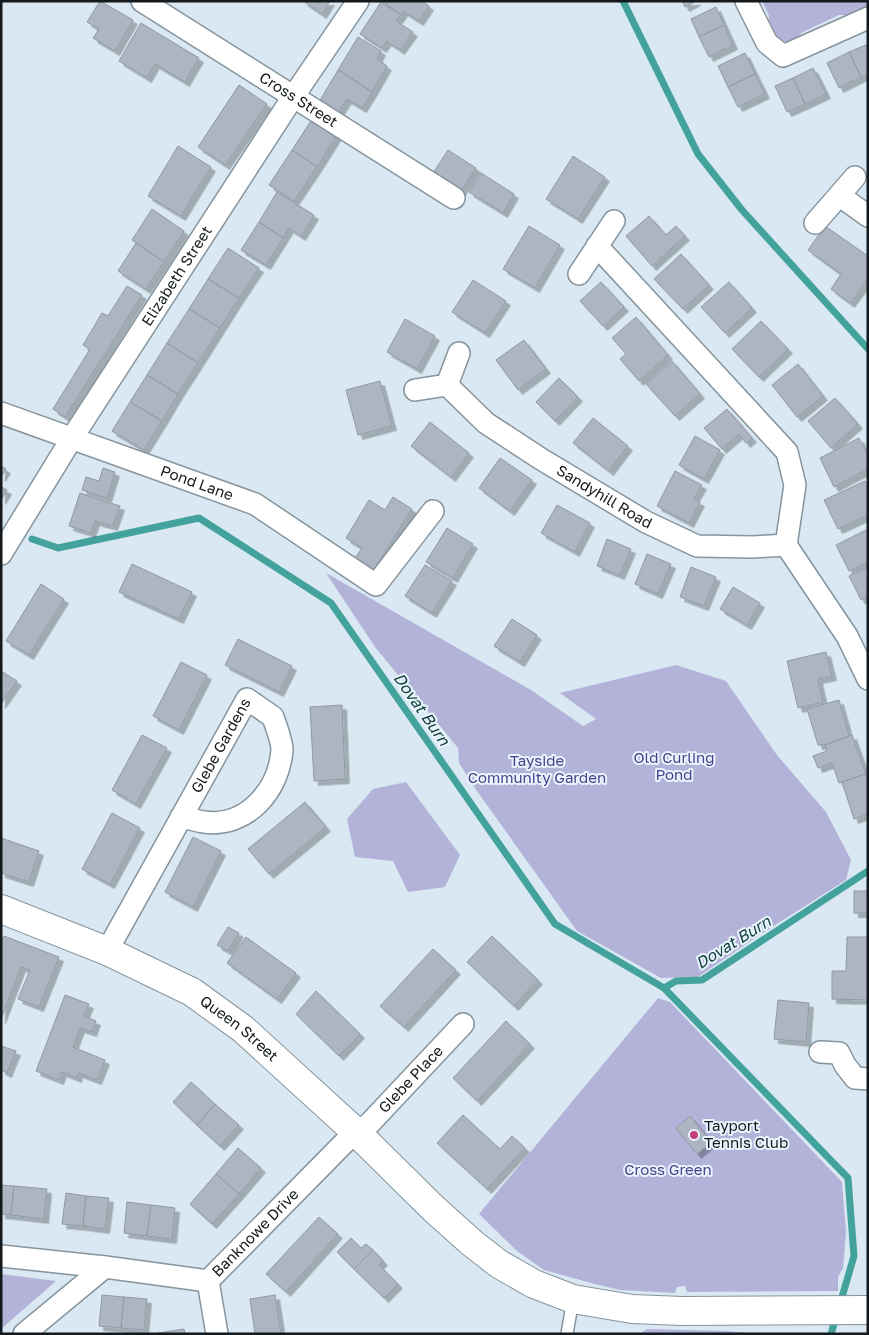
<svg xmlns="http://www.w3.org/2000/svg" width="869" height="1335" font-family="'Golos Text',sans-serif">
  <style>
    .green { fill: #b3b3d9 }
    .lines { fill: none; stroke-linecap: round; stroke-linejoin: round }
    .stream { stroke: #43a29b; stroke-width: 7 }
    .building { fill: #adb5c3; stroke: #9198a5; filter: url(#shadow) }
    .service-casing { stroke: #86949d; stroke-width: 14 }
    .minor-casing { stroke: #86949d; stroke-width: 24 }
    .secondary-casing { stroke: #86949d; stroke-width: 30 }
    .service { stroke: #fff; stroke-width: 11 }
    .minor { stroke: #fff; stroke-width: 21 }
    .secondary { stroke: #fff; stroke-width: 28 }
    .poi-dot { fill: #c43c79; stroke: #e9f5fd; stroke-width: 2 }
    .labels { text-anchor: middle; stroke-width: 4; stroke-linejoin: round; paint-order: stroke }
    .street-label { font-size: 15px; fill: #13191c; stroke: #e9f5fd }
    .park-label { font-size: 15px; fill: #49418b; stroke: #e9f5fd }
    .poi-label { font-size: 15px; fill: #13191c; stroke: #e9f5fd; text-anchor: start }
    .water-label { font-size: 16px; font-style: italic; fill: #113d3a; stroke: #e9f5fd }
  </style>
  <defs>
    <filter id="shadow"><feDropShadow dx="4.5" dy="4.5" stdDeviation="0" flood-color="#0004"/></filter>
  </defs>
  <rect width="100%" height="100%" fill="#d9e8f2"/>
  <g class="green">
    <polygon points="762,1 868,1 868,7 851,15 839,15 801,33 797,40 789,42 777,41 767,26 769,16"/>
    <polygon points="326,573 531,690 583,726 596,719 560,693 676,665 726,681 777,755 826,812 851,860 846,880 755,938 698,977 661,978 577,931 477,791 459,763 458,748 375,647"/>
    <polygon points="406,782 460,855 445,887 408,892 393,861 355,857 347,819 373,789"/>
    <polygon points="658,998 670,1002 842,1182 846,1232 843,1268 838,1277 838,1291 687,1292 685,1286 677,1287 675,1293 620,1290 595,1284 544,1270 517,1251 479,1214"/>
    <polygon points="1,1274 56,1281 1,1329"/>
    <polygon points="647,1329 726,1331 766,1334 639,1334"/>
  </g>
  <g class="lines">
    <g class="stream">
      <polyline points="623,1 698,154 742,210 868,349"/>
      <polyline points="32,539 58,548 199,518 331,603 555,924 664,988 848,1178 854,1256 840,1304"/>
      <polyline points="664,988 676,981 702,980 868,871"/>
      <polyline points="831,1334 836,1317"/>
    </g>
  </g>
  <g class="building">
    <polygon points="100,1 133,20 115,51 93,38 99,29 87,22"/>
    <polygon points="303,1 330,1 322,14"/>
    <polygon points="382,1 422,1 429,6 419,21 403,11 401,15"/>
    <polygon points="682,1 696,1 685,7"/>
    <polygon points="381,2 401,15 396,21 413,32 400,50 387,41 382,48 360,34"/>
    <polygon points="716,7 724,25 699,37 691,19"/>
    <polygon points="141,23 199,58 185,82 155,64 147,78 119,61"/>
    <polygon points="724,25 733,45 709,57 699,37"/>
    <polygon points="358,37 381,51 377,59 387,66 372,92 338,70"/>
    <polygon points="868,44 868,74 861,77 849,52"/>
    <polygon points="849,52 861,77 839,88 827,63"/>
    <polygon points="745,53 755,74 728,87 718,66"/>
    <polygon points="813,68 826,94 805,104 793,78"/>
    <polygon points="338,70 372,92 362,108 347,99 338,113 319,102"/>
    <polygon points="755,74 765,94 738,107 728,87"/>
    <polygon points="793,78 805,104 787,112 775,86"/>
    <polygon points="239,85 267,104 225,165 198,147"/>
    <polygon points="312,119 337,135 317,167 292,150"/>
    <polygon points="178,146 211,167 181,216 148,196"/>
    <polygon points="292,150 317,167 294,201 269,185"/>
    <polygon points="448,150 476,168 461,191 433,173"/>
    <polygon points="573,156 605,177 578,219 546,199"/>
    <polygon points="481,173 514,194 503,213 469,192"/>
    <polygon points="277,192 314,215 301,236 289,228 283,238 259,222"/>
    <polygon points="152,209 184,231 164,262 132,240"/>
    <polygon points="649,216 666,235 676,226 685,236 652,266 626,236"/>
    <polygon points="259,222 283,238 266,265 241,250"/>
    <polygon points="529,226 560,245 535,288 503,269"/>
    <polygon points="825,226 868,256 868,279 850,303 831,289 841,274 808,250"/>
    <polygon points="136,243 164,262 146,289 118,271"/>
    <polygon points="228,248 259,268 239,298 208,279"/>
    <polygon points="681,254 709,285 683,309 654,279"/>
    <polygon points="208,279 239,298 220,328 189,309"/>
    <polygon points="473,280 506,301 485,333 452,312"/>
    <polygon points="601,282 624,307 603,326 580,301"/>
    <polygon points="729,282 752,308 725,333 701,307"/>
    <polygon points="127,286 142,295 65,417 53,409 90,349 83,345 102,313 108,316"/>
    <polygon points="189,309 220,328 198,363 167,343"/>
    <polygon points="636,317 668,355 639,381 620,359 626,354 612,338"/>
    <polygon points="405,319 435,336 417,369 387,352"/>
    <polygon points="761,321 788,349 759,377 732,349"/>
    <polygon points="524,340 546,369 518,390 496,360"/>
    <polygon points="167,343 198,363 178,394 147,375"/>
    <polygon points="672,361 700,394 675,416 646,384"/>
    <polygon points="798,364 823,396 797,417 772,385"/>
    <polygon points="147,375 178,394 162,421 130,402"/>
    <polygon points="559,378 578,397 555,421 536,402"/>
    <polygon points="380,381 392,426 358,435 346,390"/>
    <polygon points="835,398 858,424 831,448 808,421"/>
    <polygon points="130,402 162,421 144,450 112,431"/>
    <polygon points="727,409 752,438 746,443 739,434 722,449 704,428"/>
    <polygon points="593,418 628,446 609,471 573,443"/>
    <polygon points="430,422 469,453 451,477 411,446"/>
    <polygon points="695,436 720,450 704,479 679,465"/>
    <polygon points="859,438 868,456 868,469 834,487 820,458"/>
    <polygon points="500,458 532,480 510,511 479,488"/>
    <polygon points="1,466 6,469 1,477"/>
    <polygon points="103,468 115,472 107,498 82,490 86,477 99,481"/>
    <polygon points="675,471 702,485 694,499 700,502 689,523 657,506"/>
    <polygon points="865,481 868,487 868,515 838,529 824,500"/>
    <polygon points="1,487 7,490 1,500"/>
    <polygon points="80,493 120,506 113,526 95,521 91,533 69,526"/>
    <polygon points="393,497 412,509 372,573 353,561 362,548 346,538 369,500 385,510"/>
    <polygon points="557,505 590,523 575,552 541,533"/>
    <polygon points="447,528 473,544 453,578 426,562"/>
    <polygon points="868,529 868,562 849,571 836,545"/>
    <polygon points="607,539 631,549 620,575 597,566"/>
    <polygon points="647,554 671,564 658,594 635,584"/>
    <polygon points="132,564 192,592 179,619 119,592"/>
    <polygon points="425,565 452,581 432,613 405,596"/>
    <polygon points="691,567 716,577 704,606 680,597"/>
    <polygon points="868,567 868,596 861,600 849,576"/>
    <polygon points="41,584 64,599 29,655 6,641"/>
    <polygon points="733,587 760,603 747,625 720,609"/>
    <polygon points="512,619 537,635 520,662 494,646"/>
    <polygon points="238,639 292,666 279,692 225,665"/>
    <polygon points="826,652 832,676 818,679 823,702 798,708 787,661"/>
    <polygon points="181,662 207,675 179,730 153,716"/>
    <polygon points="1,671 17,681 1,704"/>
    <polygon points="839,700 849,736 825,745 818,745 807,709"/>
    <polygon points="342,705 345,779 314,781 310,707"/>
    <polygon points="142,735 167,748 136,804 112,790"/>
    <polygon points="852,735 866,774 839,783 832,763 818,768 813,756 827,751 825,745"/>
    <polygon points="868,773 868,814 854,819 842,782"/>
    <polygon points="305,802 326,827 269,874 248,849"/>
    <polygon points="112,813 140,828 110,884 82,869"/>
    <polygon points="193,837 221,851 193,907 165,892"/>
    <polygon points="1,838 39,851 29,882 1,873"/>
    <rect x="854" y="891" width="14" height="22"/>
    <polygon points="228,927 239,933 228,951 217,945"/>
    <polygon points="4,936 59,957 39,1007 18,999 30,970 21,967 1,1019 1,942"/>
    <polygon points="492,936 538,980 514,1006 467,962"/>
    <polygon points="246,937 296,973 277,999 227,963"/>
    <polygon points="847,937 868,937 868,1000 832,999 832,971 846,971"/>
    <polygon points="433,949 456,970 404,1027 380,1006"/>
    <polygon points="316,991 360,1034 339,1056 296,1014"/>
    <polygon points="65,995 89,1004 84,1016 96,1021 92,1032 80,1028 73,1047 105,1060 97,1080 78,1073 77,1078 62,1072 59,1080 36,1071"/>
    <polygon points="778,1000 809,1003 806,1042 774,1039"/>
    <polygon points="506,1021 530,1044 477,1101 453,1078"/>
    <polygon points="1,1046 16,1051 7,1073 1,1070"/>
    <polygon points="191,1082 215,1104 197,1125 173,1102"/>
    <polygon points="215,1104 239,1125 220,1146 197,1125"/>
    <polygon points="463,1115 500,1149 512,1136 525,1148 487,1189 437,1143"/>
    <polygon points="690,1116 711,1142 697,1154 676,1128"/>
    <polygon points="238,1148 261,1168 239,1194 216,1174"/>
    <polygon points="216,1174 239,1194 212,1224 190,1204"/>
    <polygon points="1,1185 14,1186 11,1215 1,1214"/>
    <polygon points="14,1186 47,1189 44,1219 11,1215"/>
    <polygon points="66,1193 86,1196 83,1226 62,1224"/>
    <polygon points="86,1196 109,1198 105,1229 83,1226"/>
    <polygon points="127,1202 151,1205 147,1236 124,1233"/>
    <polygon points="151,1205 175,1208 172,1239 147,1236"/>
    <polygon points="319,1217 338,1234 286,1292 266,1274"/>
    <polygon points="351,1238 361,1248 366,1244 373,1250 354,1269 337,1252"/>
    <polygon points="373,1250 383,1261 379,1265 398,1284 384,1298 354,1269"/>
    <polygon points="102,1295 124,1297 121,1328 99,1326"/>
    <polygon points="275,1295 281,1334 255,1334 250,1299"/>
    <polygon points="124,1297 147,1299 144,1330 121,1328"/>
    <polygon points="184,1329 185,1334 158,1334 158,1333"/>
  </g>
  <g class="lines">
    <defs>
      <polyline id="service" points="567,1334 573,1299"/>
      <g id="minor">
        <path id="s1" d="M142 1 454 198"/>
        <polyline points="746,1 767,43 783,56 868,18"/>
        <polyline points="840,196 868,216"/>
        <polyline points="815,223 855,177"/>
        <polyline points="597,246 787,452 795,485 786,545 847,636 868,679"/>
        <polyline points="579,274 614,221"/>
        <path id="s2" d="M447 385 486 423 541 459 646 522 697 546 753 547 786 545"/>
        <polyline points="447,385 459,353"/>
        <polyline points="415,390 447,385"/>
        <path id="s3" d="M1 413 255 504 376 585 433 511"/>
        <path id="s4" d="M1 554 72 438 293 97 358 1"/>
        <path id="s5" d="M107 951 247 699 273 717C276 727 282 740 282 750 279 790 247 828 204 822 196 821 189 818 181 817"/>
        <polyline points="820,1052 839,1053 845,1065 855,1078 868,1079"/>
        <path id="s6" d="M1 1256 105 1267 208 1281 346 1141 370 1123 463 1024"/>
        <polyline points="208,1281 217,1334"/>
        <polyline points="24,1334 105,1267"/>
      </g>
      <g id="secondary">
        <path id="s7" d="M1 909 107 951 192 992 243 1029 357 1133 434 1209 472 1243 499 1264 534 1284 573 1299 632 1309 682 1311 868 1310"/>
      </g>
    </defs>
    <use href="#service" class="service-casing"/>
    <use href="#minor" class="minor-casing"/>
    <use href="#secondary" class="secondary-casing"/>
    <use href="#service" class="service"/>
    <use href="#minor" class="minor"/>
    <use href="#secondary" class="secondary"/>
  </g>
  <circle class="poi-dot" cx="694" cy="1135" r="5"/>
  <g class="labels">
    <g class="street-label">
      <text dy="5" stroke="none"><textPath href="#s1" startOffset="185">Cross Street</textPath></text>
      <text dy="5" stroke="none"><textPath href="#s4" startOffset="329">Elizabeth Street</textPath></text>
      <text dy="5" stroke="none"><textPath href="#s3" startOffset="208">Pond Lane</textPath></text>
      <text dy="5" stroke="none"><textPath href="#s2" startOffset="194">Sandyhill Road</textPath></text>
      <text dy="5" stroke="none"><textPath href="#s5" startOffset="235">Glebe Gardens</textPath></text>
      <text dy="5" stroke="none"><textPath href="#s7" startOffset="268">Queen Street</textPath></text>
      <text dy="5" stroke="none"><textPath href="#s6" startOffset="495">Glebe Place</textPath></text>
      <text dy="5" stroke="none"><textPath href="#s6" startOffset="276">Banknowe Drive</textPath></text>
    </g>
    <g class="park-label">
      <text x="674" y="763">Old Curling<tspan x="674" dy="17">Pond</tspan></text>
      <text x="537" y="766">Tayside<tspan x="537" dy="17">Community Garden</tspan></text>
      <text x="668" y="1175">Cross Green</text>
    </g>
    <g class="poi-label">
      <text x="704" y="1131">Tayport<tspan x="704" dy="17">Tennis Club</tspan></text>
    </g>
    <g class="water-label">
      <text transform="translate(422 709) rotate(55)" y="6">Dovat Burn</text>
      <text transform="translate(733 942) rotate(-32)" y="6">Dovat Burn</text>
    </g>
  </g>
  <rect width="869" height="1335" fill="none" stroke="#13191c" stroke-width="5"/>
</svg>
